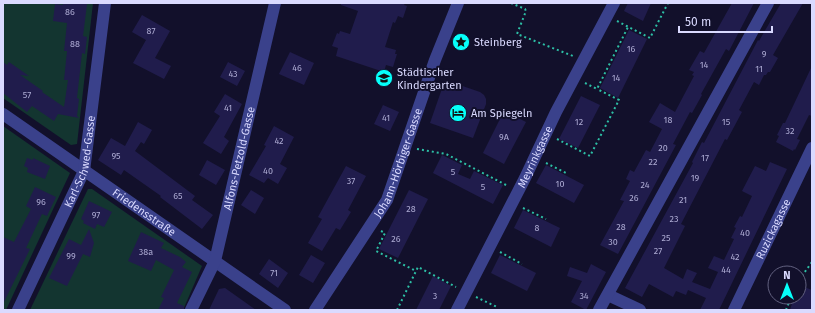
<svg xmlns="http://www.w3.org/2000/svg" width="815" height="313" font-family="'Fira Sans',sans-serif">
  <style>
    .green { fill: #133530 }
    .building { fill: #201c4c }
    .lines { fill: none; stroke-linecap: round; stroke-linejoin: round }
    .path { stroke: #2dc0a6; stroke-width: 2; stroke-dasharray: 2 3; stroke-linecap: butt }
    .minor { stroke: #3a418b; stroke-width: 12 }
    .labels { text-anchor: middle; stroke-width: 4; stroke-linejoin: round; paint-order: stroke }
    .number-label { font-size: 9px; fill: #acaad2 }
    .poi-label { font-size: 11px; fill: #dadaff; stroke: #12102b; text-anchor: start }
    .street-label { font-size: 11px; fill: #dadaff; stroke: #12102b }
  </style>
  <rect width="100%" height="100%" fill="#12102b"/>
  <g class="green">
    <polygon points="3,3 93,3 77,144 71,145 3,98"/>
    <polygon points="3,126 70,173 6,310 3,310"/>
    <polygon points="88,189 92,189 202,266 183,310 30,310"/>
  </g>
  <g class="building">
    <polygon points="63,3 87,4 83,36 87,37 85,54 82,53 77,98 79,99 77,116 79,118 58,114 54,121 32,106 27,112 3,93 3,62 7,65 9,62 29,76 20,75 43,91 42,92 64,107 68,80 64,80 67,51 64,51 67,23 53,21 55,4 63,5"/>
    <polygon points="341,3 405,3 404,5 407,6 403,18 398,16 395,23 393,22 385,47 396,50 395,54 397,54 393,67 386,65 384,72 336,56 338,48 332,46 337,33 339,34 340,31 350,34 358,11 341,5"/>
    <polygon points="628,3 651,3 643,21 624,11"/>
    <polygon points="732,3 754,3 729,51 726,49 701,94 702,95 692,113 690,112 673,144 676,145 618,254 600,245 624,201 620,200 630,181 626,179 630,170 634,172 646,150 650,152 662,129 649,122 660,103 675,112 694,76 692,75 694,72 689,70 700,51 704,53"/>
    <polygon points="781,3 803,3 773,55 778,58 770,72 768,72 766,75 764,75 759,85 754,82 739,110 742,112 727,140 725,139 681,224 685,226 664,268 683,279 687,269 697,273 692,282 710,289 718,272 708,268 714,256 724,260 734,239 731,238 736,228 734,227 740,216 742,217 752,196 742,191 755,166 766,171 770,162 787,169 719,310 700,310 706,298 688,290 686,295 676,291 673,297 649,284 642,297 625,288 693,163 692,162 702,142 704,143 758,40 759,41"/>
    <polygon points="142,15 170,31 155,58 171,66 164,79 133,63 146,40 132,32"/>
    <polygon points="629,30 647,39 618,98 600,88"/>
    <polygon points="290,52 314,63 304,85 279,74"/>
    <polygon points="228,62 245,71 237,86 220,77"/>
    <polygon points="812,66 812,116 809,115 797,139 800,140 795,150 794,149 793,151 776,142 779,136 777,135 783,123 785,123"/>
    <polygon points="445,80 480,92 484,95 486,99 486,104 473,138 430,123"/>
    <polygon points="225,94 242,104 224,137 229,141 221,154 203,143 220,116 214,112"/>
    <polygon points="581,96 600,105 578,148 559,139"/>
    <polygon points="383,105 399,112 390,131 374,124"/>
    <polygon points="504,111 526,122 504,164 483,153"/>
    <polygon points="138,122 152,130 144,144 141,142 135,151 195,196 192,200 213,215 202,229 160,197 161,196 124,170 121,175 98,160 111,138 125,146"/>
    <polygon points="274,126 294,137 280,164 287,168 278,184 268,178 264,183 249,175 266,146 264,145"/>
    <polygon points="442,155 462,165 458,174 470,179 474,171 503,185 493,204 433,173"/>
    <polygon points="27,158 33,160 33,158 50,166 45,179 27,172 28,168 24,166"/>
    <polygon points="207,160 225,170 216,185 199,175"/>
    <polygon points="546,165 584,185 574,203 536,183"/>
    <polygon points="346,166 366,176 348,210 351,212 340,230 336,228 322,251 308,243 322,219 318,217"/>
    <polygon points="35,187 56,197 47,216 42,214 26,248 30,249 3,304 3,237 14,242 31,209 26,206"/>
    <polygon points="251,190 264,198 255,214 241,205"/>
    <polygon points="409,190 428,199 398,258 379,249"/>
    <polygon points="89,201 112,212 104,227 97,224 95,229 83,223 84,221 81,219"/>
    <polygon points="523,210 560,228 551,247 514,228"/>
    <polygon points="89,229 94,243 90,257 83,254 67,286 49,278 69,239 81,245"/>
    <polygon points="141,232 164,243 161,248 180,257 186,262 182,267 192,272 177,303 184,306 184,310 158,310 164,298 161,297 174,270 156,260 151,271 128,261"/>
    <polygon points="311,255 325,263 313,283 299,275"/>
    <polygon points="500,255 536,273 527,291 491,273"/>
    <polygon points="269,259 288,273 278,288 259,274"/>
    <polygon points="591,264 606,272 586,310 571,302 582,281 567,276 570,267 587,273"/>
    <polygon points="433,276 451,286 439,310 416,310"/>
    <polygon points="799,285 812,290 812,310 790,310 794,297 799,297"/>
    <polygon points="225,288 256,310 209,310 219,289"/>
  </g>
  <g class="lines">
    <g class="path">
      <polyline points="511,3 525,9 526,11 517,34 573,56"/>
      <polyline points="617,21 650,38 668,3"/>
      <polyline points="585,83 597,89 628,27"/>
      <polyline points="557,139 590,156 619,100 597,89"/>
      <polyline points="417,149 446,154 508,186"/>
      <polyline points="546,163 566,173"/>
      <polyline points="523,208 546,219"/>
      <polyline points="381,231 385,233 376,251 416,271"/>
      <polyline points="500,252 522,264"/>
      <polyline points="799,280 812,262"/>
      <polyline points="476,297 497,307"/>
      <polyline points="397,310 418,267 456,287"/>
      <polyline points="786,310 791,297"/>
    </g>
    <g class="minor">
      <path id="s1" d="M3 114 285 310"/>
      <polyline points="608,295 640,310"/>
      <path id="s2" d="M18 310 84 171 105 3"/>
      <path id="s3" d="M191 310 215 261 275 3"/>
      <path id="s4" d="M315 310 387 200 435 60 458 3"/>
      <path id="s5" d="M457 310 525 178 556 112 614 3"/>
      <polyline points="599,310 768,3"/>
      <path id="s6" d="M734 310 812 148"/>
    </g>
  </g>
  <defs>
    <symbol id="sight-disc" viewBox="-11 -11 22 22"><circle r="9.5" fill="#06fffa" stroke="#12102b"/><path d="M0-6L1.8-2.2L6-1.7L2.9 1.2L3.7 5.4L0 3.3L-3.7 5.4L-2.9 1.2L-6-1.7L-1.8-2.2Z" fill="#111"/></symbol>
    <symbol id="school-disc" viewBox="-11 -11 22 22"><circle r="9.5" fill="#06fffa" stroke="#12102b"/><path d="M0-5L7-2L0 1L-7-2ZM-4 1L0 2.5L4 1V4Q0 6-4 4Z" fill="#111"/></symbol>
    <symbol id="hotel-disc" viewBox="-11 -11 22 22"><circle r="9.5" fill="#06fffa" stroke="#12102b"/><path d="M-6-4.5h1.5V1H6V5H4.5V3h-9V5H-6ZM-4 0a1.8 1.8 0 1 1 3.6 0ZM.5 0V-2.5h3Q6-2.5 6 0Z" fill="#111"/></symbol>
  </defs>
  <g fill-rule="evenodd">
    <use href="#sight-disc" x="451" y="32" width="20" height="20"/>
    <use href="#school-disc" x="374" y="68" width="20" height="20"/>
    <use href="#hotel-disc" x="448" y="103" width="20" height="20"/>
  </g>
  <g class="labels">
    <g class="number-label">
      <text x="70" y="15">86</text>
      <text x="151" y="34">87</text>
      <text x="75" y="47">88</text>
      <text x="631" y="52">16</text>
      <text x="764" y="57">9</text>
      <text x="704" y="68">14</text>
      <text x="297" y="71">46</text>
      <text x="759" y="72">11</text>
      <text x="233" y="77">43</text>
      <text x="616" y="81">14</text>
      <text x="27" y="98">57</text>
      <text x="228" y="111">41</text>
      <text x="386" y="121">41</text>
      <text x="668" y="123">18</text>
      <text x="579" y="125">12</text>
      <text x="726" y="125">15</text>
      <text x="790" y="134">32</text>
      <text x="504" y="140">9A</text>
      <text x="279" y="144">42</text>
      <text x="663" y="151">20</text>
      <text x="116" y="159">95</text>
      <text x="705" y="161">17</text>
      <text x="653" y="165">22</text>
      <text x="268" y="174">40</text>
      <text x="453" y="175">5</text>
      <text x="695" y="181">19</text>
      <text x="351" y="184">37</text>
      <text x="560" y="187">10</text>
      <text x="645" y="188">24</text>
      <text x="483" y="190">5</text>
      <text x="178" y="199">65</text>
      <text x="634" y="201">26</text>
      <text x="683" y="203">21</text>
      <text x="41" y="205">96</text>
      <text x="411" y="212">28</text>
      <text x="96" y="218">97</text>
      <text x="674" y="222">23</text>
      <text x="621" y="230">28</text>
      <text x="537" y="231">8</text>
      <text x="745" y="236">40</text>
      <text x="666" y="241">25</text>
      <text x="396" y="242">26</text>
      <text x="613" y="245">30</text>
      <text x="658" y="254">27</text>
      <text x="146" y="255">38a</text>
      <text x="71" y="259">99</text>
      <text x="735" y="260">42</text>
      <text x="726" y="273">44</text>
      <text x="274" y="276">71</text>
      <text x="435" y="299">3</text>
      <text x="584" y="299">34</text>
    </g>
    <g class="poi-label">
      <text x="474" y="46">Steinberg</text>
      <text x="397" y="76">Städtischer<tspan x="397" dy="13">Kindergarten</tspan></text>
      <text x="471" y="117">Am Spiegeln</text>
    </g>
    <g class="street-label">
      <text dy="4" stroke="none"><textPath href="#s5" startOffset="172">Meyrinkgasse</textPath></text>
      <text dy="4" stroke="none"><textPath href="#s3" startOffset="160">Alfons-Petzold-Gasse</textPath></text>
      <text dy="4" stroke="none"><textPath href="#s2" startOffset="162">Karl-Schwed-Gasse</textPath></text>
      <text dy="4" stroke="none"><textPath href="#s4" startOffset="170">Johann-Hörbiger-Gasse</textPath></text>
      <text dy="4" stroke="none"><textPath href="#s1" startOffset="172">Friedensstraße</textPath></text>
      <text dy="4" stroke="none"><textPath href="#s6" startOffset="90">Ruzickagasse</textPath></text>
    </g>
  </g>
  <rect width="815" height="313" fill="none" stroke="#dadaff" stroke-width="8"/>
  <g transform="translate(787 285)"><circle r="19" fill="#12102b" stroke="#626180"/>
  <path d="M0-3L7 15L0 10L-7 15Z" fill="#06fffa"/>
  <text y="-6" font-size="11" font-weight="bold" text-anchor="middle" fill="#dadaff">N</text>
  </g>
  <path d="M679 26v6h93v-6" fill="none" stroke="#dadaff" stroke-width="2"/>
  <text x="685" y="26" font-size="12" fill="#dadaff" stroke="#12102b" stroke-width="3" paint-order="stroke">50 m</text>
</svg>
